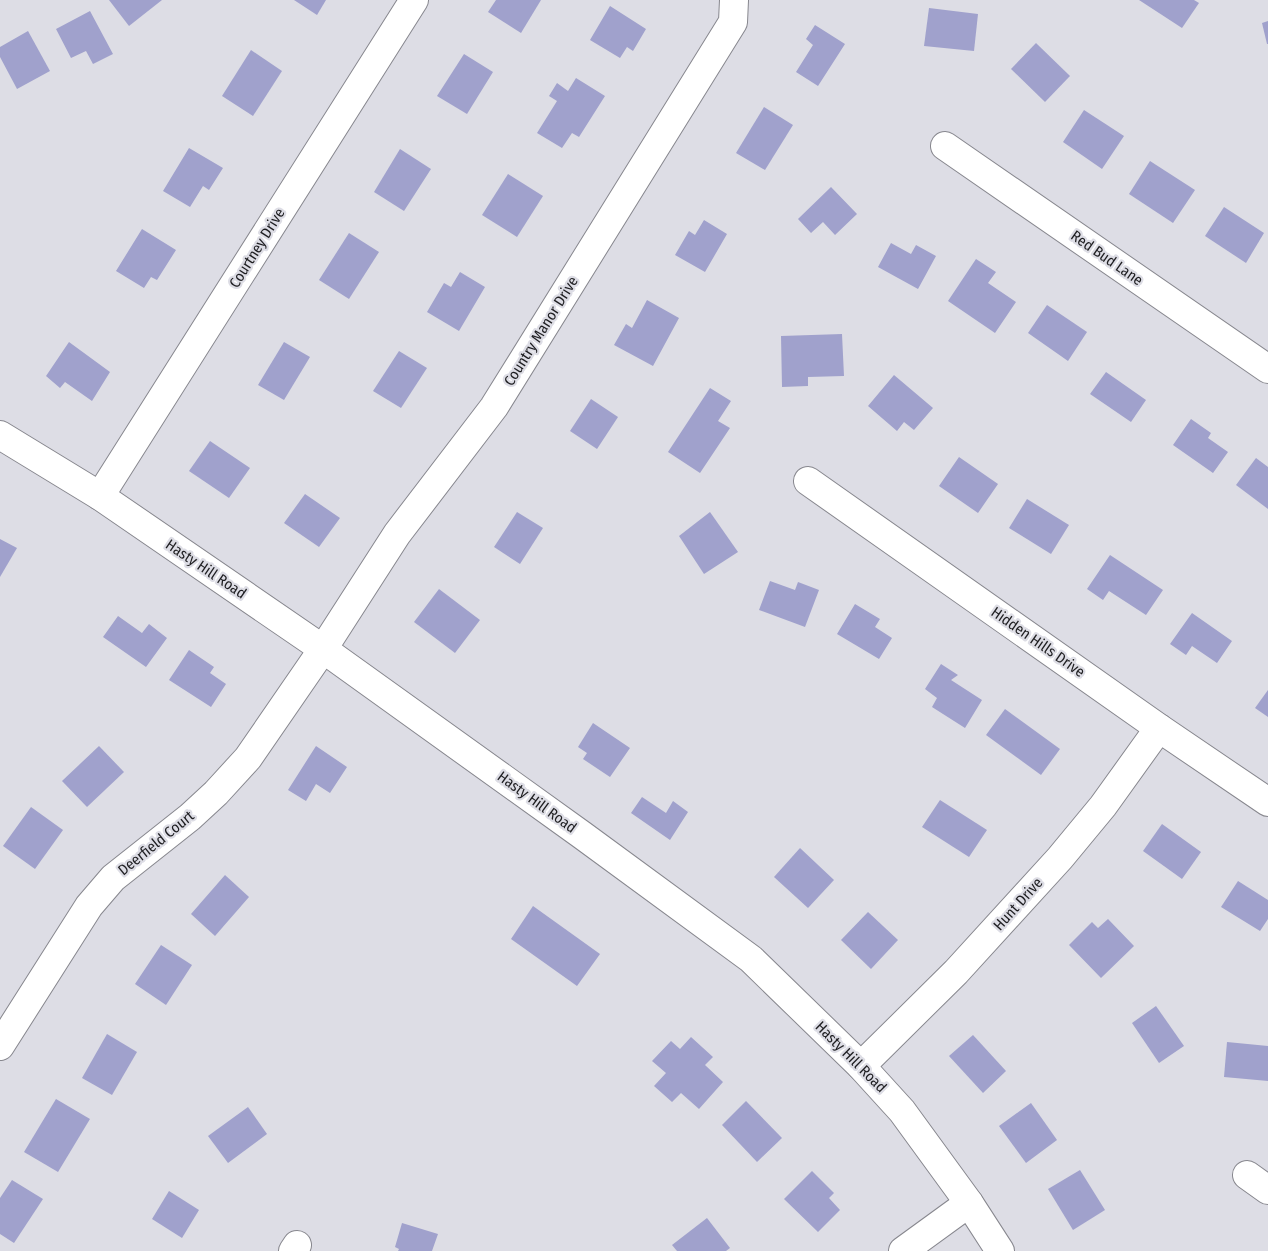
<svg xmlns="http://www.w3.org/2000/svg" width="1268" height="1251" font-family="'Fira Sans Condensed',sans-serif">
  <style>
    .building { fill: #a0a1cc }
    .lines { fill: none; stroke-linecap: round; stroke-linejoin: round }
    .minor-casing { stroke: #87878e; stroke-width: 30 }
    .minor { stroke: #fff; stroke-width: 28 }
    .labels { text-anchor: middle; stroke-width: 4.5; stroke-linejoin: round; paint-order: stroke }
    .street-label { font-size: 15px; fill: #1e1e21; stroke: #dddde5 }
  </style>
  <rect width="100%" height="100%" fill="#dddde5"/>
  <g class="building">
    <polygon points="109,0 162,0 129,26"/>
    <polygon points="294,0 326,0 317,15"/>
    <polygon points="496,0 541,0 521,33 488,12"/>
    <polygon points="1139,0 1194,0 1199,3 1182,28"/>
    <polygon points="610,6 646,29 633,51 627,47 620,58 590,40"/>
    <polygon points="929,8 978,14 974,51 924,46"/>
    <polygon points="90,11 113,54 93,64 86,51 71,58 56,29"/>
    <polygon points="1268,21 1268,44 1267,44 1262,23"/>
    <polygon points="815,25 845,44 818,86 796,72 813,45 806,39"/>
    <polygon points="28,31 50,71 17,89 0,57 0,47"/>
    <polygon points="1036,43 1070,76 1045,102 1011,69"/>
    <polygon points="251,50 282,71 253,116 222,96"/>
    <polygon points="464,54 493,72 467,114 437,96"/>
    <polygon points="576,78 605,96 579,137 572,133 562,148 537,133 557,101 549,96 557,83 568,91"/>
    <polygon points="764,107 793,125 765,170 736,153"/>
    <polygon points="1084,110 1124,136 1102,169 1063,142"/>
    <polygon points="189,148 223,168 209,190 203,186 190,207 163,191"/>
    <polygon points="400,149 431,169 404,211 374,192"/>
    <polygon points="1150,161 1195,190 1173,223 1129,194"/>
    <polygon points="508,174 543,196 517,237 482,215"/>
    <polygon points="831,187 857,214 835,235 823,222 811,233 798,219"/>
    <polygon points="1224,207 1264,233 1246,263 1205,236"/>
    <polygon points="704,220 727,234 705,272 675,255 689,231 695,235"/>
    <polygon points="142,229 176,250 157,280 151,277 144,288 116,271"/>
    <polygon points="349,233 379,252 349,299 319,280"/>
    <polygon points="891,243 911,254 916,245 936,256 918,289 878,267"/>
    <polygon points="976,259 996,272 988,283 1016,302 995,333 948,301"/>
    <polygon points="460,272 485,287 459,331 427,312 444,283 451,287"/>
    <polygon points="647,300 679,318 653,366 614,345 626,324 632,328"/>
    <polygon points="1047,305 1087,332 1068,361 1028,333"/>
    <polygon points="842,334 844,376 808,377 808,386 782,387 781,336"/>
    <polygon points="69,342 110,372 92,401 65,382 60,388 46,376"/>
    <polygon points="284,342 310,357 284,400 258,385"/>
    <polygon points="399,351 427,368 401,408 373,391"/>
    <polygon points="1106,372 1146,400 1131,422 1090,394"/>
    <polygon points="894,375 933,408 914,430 904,422 897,431 868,406"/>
    <polygon points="710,388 731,401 718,421 730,428 700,473 668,452"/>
    <polygon points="591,399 618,417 597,449 570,431"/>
    <polygon points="1191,419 1211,433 1208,438 1228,452 1213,473 1173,445"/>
    <polygon points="210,441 250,468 229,498 189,471"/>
    <polygon points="959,457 998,484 978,513 939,486"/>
    <polygon points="1256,458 1268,467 1268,509 1236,485"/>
    <polygon points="305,494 340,518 319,547 284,523"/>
    <polygon points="1027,499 1069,525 1051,554 1009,528"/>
    <polygon points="517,512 543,528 520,564 494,547"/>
    <polygon points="710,512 738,552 704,574 679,536"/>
    <polygon points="0,539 17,548 0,577"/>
    <polygon points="1110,555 1163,590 1146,615 1109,591 1103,600 1087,589"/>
    <polygon points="770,581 795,590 798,582 819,590 805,627 759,610"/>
    <polygon points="439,589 480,620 455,653 414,622"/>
    <polygon points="855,604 880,619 875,627 892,638 879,659 837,634"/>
    <polygon points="1192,613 1232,641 1217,663 1192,646 1186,655 1170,644"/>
    <polygon points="118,616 142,633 149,624 167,638 146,667 103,637"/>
    <polygon points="189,650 214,667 210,673 226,684 211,707 169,680"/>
    <polygon points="941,664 958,675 951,680 982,700 965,728 932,707 937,698 925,689"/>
    <polygon points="1268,690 1268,717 1255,708"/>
    <polygon points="1005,709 1060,749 1041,775 986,735"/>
    <polygon points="593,723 630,748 610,777 583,759 587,753 578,747"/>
    <polygon points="99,746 124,772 87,807 62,781"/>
    <polygon points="316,746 347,767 330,793 316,784 306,801 288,790"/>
    <polygon points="642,797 666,813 673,801 688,812 670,840 631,813"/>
    <polygon points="940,800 987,830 969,857 922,827"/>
    <polygon points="31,807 63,830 35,869 3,846"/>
    <polygon points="1162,824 1201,852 1182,879 1143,851"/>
    <polygon points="800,848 834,880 808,908 774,877"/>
    <polygon points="225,875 249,897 215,936 191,914"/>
    <polygon points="1238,881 1268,900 1268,919 1260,931 1221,907"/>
    <polygon points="533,906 600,954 577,986 511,939"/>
    <polygon points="868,912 898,940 871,969 841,940"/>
    <polygon points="1108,919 1134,946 1101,978 1069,945 1092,922 1098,928"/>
    <polygon points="161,945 192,965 166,1005 135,984"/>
    <polygon points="1156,1006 1184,1046 1159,1063 1132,1023"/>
    <polygon points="107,1034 137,1052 112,1095 82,1078"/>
    <polygon points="973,1035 1006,1071 983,1093 949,1056"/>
    <polygon points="691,1037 713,1057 705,1065 723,1082 699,1109 681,1093 672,1102 654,1086 666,1073 652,1061 671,1041 680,1049"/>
    <polygon points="1227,1042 1268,1046 1268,1081 1224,1077"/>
    <polygon points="56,1099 90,1119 58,1172 24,1152"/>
    <polygon points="746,1101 782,1138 757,1162 722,1125"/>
    <polygon points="1031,1103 1057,1140 1026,1163 999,1126"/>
    <polygon points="248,1107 267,1134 228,1163 208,1136"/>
    <polygon points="1080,1170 1105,1210 1073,1230 1048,1189"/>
    <polygon points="812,1171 834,1193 829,1198 840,1210 818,1232 784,1199"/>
    <polygon points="12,1180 43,1199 14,1243 0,1234 0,1198"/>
    <polygon points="169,1191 199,1210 182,1238 152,1219"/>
    <polygon points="707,1218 730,1248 726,1251 677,1251 672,1245"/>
    <polygon points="402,1223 438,1234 432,1251 398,1251 399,1249 395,1247"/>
  </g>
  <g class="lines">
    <defs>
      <g id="minor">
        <polyline points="945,146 1268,369"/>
        <polyline points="0,435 100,496 323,649 582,835 751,959 861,1066 902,1111 969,1203 1000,1251"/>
        <polyline points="808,481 1159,728 1268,802"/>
        <polyline points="100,496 414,0"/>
        <polyline points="0,1046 89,906 113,878 190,817 216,793 248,758 323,649 397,534 494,407 733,22 734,0"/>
        <polyline points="861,1066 956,972 1060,858 1103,806 1159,728"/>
        <polyline points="1247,1175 1268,1190"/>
        <polyline points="293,1251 297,1245"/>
        <polyline points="903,1251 969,1203"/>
      </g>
    </defs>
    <use href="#minor" class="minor-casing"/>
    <use href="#minor" class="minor"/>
  </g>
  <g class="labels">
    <g class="street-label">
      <text transform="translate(257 248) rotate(-58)" y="5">Courtney Drive</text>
      <text transform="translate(1107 258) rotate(35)" y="5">Red Bud Lane</text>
      <text transform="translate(541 331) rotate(-58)" y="5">Country Manor Drive</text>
      <text transform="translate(206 569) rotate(34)" y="5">Hasty Hill Road</text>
      <text transform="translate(1038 642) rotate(35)" y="5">Hidden Hills Drive</text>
      <text transform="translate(537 802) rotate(36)" y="5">Hasty Hill Road</text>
      <text transform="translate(156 843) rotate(-39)" y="5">Deerfield Court</text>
      <text transform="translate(1018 904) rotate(-48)" y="5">Hunt Drive</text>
      <text transform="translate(851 1057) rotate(45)" y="5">Hasty Hill Road</text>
    </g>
  </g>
</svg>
